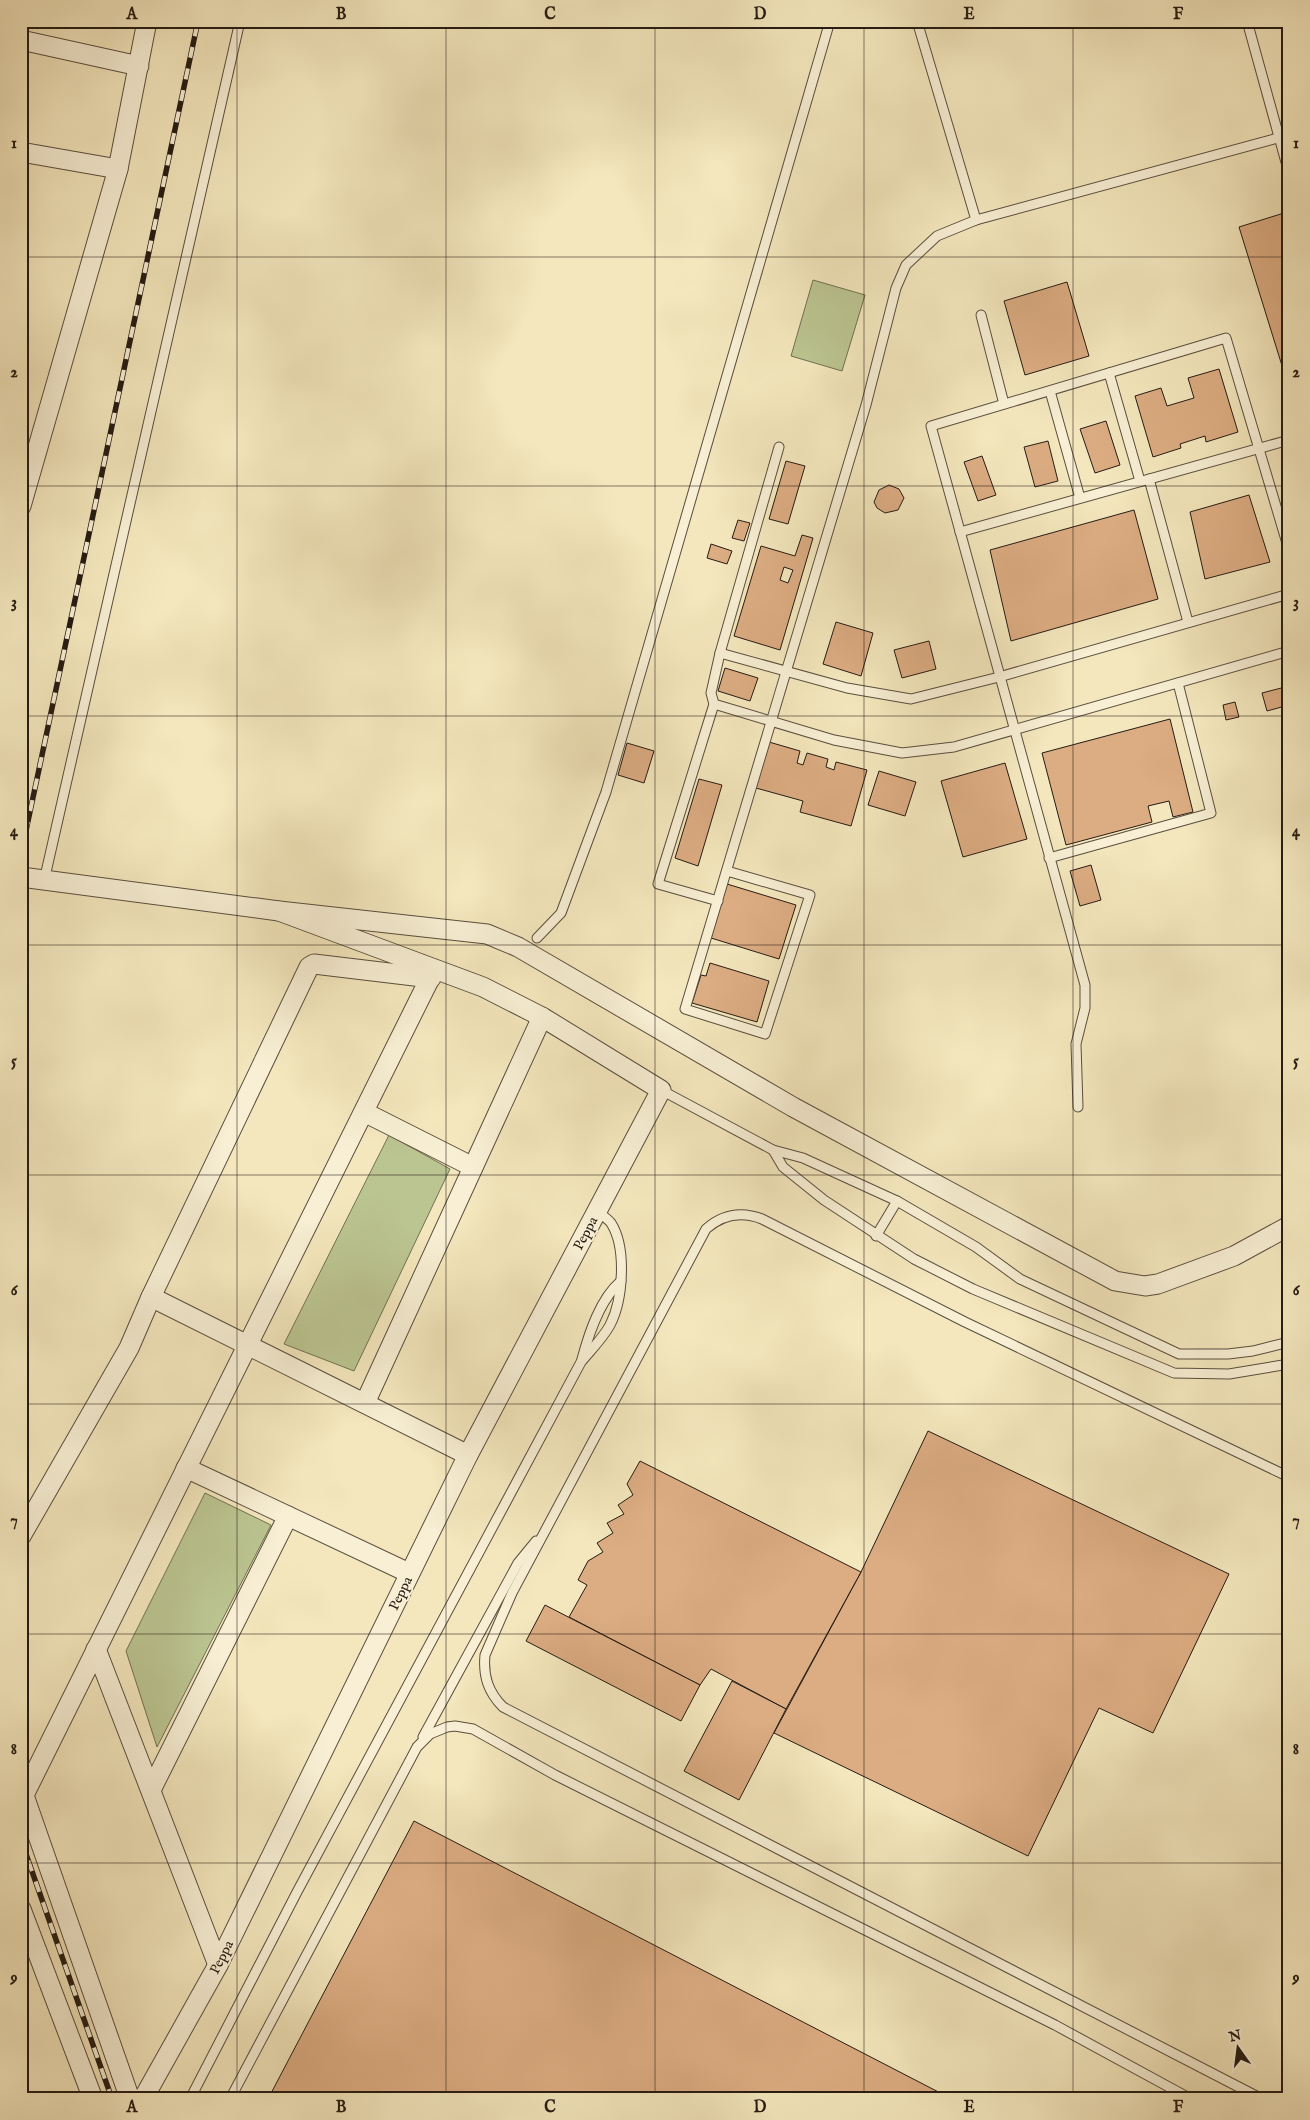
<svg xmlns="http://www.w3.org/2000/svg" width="1310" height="2120" font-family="'IM FELL English',serif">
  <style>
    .green { fill: #bbc591; stroke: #707052 }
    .building { fill: #dcac82; stroke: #251b13; fill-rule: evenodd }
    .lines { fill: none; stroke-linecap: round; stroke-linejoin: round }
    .lane-casing { stroke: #594e3e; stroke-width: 11 }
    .street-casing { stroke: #594e3e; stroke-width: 21 }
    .lane { stroke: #f8efd4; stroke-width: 9 }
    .street { stroke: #f8efd4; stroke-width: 19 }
    .rail-casing { stroke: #251b13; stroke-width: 5.5 }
    .rail { stroke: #f8efd4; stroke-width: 4; stroke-dasharray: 11; stroke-linecap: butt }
    .grid { fill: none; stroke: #251b13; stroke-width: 1; stroke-opacity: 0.55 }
    .labels { text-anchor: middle; stroke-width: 4; stroke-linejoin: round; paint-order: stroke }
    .street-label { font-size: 14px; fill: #251b13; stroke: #f8efd4 }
    .neatline { fill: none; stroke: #251b13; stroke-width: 2 }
    .grid-label { font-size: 16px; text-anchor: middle; font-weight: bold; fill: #251b13 }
  </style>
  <rect width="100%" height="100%" fill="#f4e7bd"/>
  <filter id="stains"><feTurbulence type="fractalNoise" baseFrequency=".004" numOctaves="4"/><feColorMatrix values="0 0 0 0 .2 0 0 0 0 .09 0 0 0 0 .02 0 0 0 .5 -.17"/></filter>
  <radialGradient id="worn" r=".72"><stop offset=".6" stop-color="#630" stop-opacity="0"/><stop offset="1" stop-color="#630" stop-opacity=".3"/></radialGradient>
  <g class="green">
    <polygon points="813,280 865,295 842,371 791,356"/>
    <polygon points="389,1135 450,1169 354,1371 284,1344"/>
    <polygon points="205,1493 271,1525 157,1747 126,1651"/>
  </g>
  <g class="building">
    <polygon points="1284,213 1289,229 1289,367 1283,369 1239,227"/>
    <polygon points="1067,282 1089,356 1025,375 1004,301"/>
    <polygon points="1219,369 1238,432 1206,442 1205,436 1180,444 1181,448 1153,457 1135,396 1161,388 1167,406 1194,398 1188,378"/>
    <polygon points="1106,421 1120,465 1095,473 1080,429"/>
    <polygon points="1048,441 1058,481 1035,487 1024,447"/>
    <polygon points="982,456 996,495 978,501 964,462"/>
    <polygon points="786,461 805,466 788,524 769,519"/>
    <polygon points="889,485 899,489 904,498 898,510 885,513 877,508 874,502 879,490"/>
    <polygon points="1249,495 1270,562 1205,579 1190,512"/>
    <polygon points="1134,510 1158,599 1011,641 990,550"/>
    <polygon points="738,520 750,523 744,541 732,538"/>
    <path d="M802 535 813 538 780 650 734 636 761 546 795 556ZM784 567 793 570 788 583 780 580Z"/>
    <polygon points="711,544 732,551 727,564 707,558"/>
    <polygon points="836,622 873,633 861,676 823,664"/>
    <polygon points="929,641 936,669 902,678 894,650"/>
    <polygon points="725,668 758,678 750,701 718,691"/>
    <polygon points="1289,686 1289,705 1267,711 1262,693"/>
    <polygon points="1235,702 1239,717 1226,720 1223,705"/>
    <polygon points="1170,719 1193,812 1173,817 1169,801 1148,806 1152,822 1066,845 1042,753"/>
    <polygon points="769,742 800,751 797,763 803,765 807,753 828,759 826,767 834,770 836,762 867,770 851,826 800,812 803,801 756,788"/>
    <polygon points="627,743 654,751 644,783 618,775"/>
    <polygon points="1005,763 1027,839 963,857 941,781"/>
    <polygon points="879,771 916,782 905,816 868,805"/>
    <polygon points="699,779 722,785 698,866 675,858"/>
    <polygon points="1091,865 1101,900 1080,906 1070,871"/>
    <polygon points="727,884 796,905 779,959 711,938"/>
    <polygon points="710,963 769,981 757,1022 692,1003 701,975 706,976"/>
    <polygon points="928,1431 1229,1574 1153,1733 1099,1708 1028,1856 774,1733 861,1572"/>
    <polygon points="640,1461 861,1572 786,1709 711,1669 700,1685 569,1617 587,1585 578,1580 588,1561 603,1552 597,1543 613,1533 607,1523 624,1514 618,1505 633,1495 627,1484"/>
    <polygon points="545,1605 700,1685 681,1721 526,1641"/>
    <polygon points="732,1681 786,1709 739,1800 684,1771"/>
    <polygon points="414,1821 952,2099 268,2099"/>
  </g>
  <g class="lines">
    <defs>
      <g id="lane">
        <polyline points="917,21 976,220"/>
        <polyline points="1247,21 1289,173"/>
        <polyline points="981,315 1004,404"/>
        <polyline points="1109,373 1140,481"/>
        <polyline points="1050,391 1080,498"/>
        <polyline points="1149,479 1188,622"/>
        <polyline points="960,532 1289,440"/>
        <polyline points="720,653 847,688 911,699 999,677 1289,594"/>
        <polyline points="714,704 834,740 902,753 954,747 1289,651"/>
        <polyline points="1049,858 1211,813 1178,683"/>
        <polyline points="727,871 810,895 765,1034 685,1009 866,405 896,288 906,265 937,236 976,220 1289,135"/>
        <polyline points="44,881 240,21"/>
        <polyline points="718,901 658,884 714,704 711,693 720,653 779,447"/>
        <polyline points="537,938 561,913 606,792 830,21"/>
        <polyline points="661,1090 773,1150 803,1158 897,1201 976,1247 1020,1279 1179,1354 1228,1354 1253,1351 1289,1342"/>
        <polyline points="1078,1107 1076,1044 1085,1008 1085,985 931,426 1226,338 1289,550"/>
        <polyline points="773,1150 783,1167 824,1200 914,1259 973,1289 1174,1373 1229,1374 1289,1364"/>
        <polyline points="876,1236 897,1201"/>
        <path d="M582 1359C589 1333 600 1299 621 1281"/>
        <polyline points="423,1737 518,1563 536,1541"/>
        <path d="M190 2099 297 1892 581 1362C591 1350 603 1338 610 1325 623 1300 627 1248 611 1223 607 1218 602 1215 596 1211"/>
        <polyline points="230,2099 417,1747 430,1734 447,1727 455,1726 473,1729 555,1775 1055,2025 1191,2099"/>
        <path d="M1262 2099 503 1707C488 1692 483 1676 485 1655L512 1593 706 1229C723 1214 741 1211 762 1219L965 1322 1289 1477"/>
      </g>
      <g id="street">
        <polyline points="21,40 139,66"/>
        <polyline points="21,152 118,169"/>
        <polyline points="21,506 118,169 147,21"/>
        <polyline points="21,877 279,911 487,934 518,947 793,1107 1115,1281 1145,1286 1158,1284 1234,1256 1289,1226"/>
        <polyline points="364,1112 473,1167"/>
        <polyline points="151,1297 468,1455"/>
        <polyline points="365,1403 542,1017"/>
        <polyline points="186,1468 409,1573"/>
        <polyline points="21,1536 129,1348 151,1297 309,967 314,964 431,978"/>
        <polyline points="96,1649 218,1965"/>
        <polyline points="21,1787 130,2099"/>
        <polyline points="151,1790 288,1516"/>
        <polyline points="24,1795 434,970"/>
        <polyline points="21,1909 93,2099"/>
        <polyline points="143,2099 218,1965 468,1455 661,1090 542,1017 483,987 279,911"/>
      </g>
    </defs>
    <use href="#lane" class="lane-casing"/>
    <use href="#street" class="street-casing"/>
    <use href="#lane" class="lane"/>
    <use href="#street" class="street"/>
    <defs>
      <g id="rail">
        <polyline points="21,854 198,21"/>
        <polyline points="21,1840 112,2099"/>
      </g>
    </defs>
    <use href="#rail" class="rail-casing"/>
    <use href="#rail" class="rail"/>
  </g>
  <path class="grid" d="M237 21V2099M446 21V2099M655 21V2099M864 21V2099M1073 21V2099M21 257H1289M21 486H1289M21 716H1289M21 945H1289M21 1175H1289M21 1404H1289M21 1634H1289M21 1863H1289"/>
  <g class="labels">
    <g class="street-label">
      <text transform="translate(585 1233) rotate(-62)" y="5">Peppa</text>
      <text transform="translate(400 1593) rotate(-64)" y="5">Peppa</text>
      <text transform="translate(221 1957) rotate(-63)" y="5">Peppa</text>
    </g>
  </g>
  <rect width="1310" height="2120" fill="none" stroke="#f4e7bd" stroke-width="55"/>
  <g transform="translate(1238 2048) rotate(346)" stroke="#f8efd4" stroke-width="4" paint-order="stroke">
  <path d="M0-4L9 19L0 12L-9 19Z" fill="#251b13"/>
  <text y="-8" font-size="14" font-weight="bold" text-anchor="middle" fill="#251b13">N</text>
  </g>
  <rect x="28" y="28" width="1254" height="2064" class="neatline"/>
  <g class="grid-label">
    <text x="132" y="19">A</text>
    <text x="341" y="19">B</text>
    <text x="550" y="19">C</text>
    <text x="760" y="19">D</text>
    <text x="969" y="19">E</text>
    <text x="1178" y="19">F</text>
    <text x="14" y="148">1</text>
    <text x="1296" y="148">1</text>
    <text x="14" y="377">2</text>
    <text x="1296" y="377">2</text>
    <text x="14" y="607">3</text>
    <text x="1296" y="607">3</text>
    <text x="14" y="836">4</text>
    <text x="1296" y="836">4</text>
    <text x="14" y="1066">5</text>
    <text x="1296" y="1066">5</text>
    <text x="14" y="1295">6</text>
    <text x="1296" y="1295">6</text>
    <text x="14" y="1525">7</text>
    <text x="1296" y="1525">7</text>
    <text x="14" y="1754">8</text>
    <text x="1296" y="1754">8</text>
    <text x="14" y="1983">9</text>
    <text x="1296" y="1983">9</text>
    <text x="132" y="2112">A</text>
    <text x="341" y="2112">B</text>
    <text x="550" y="2112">C</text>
    <text x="760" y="2112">D</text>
    <text x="969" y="2112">E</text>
    <text x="1178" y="2112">F</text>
  </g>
  <rect width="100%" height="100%" filter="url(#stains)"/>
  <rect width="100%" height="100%" fill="url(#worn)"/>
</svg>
